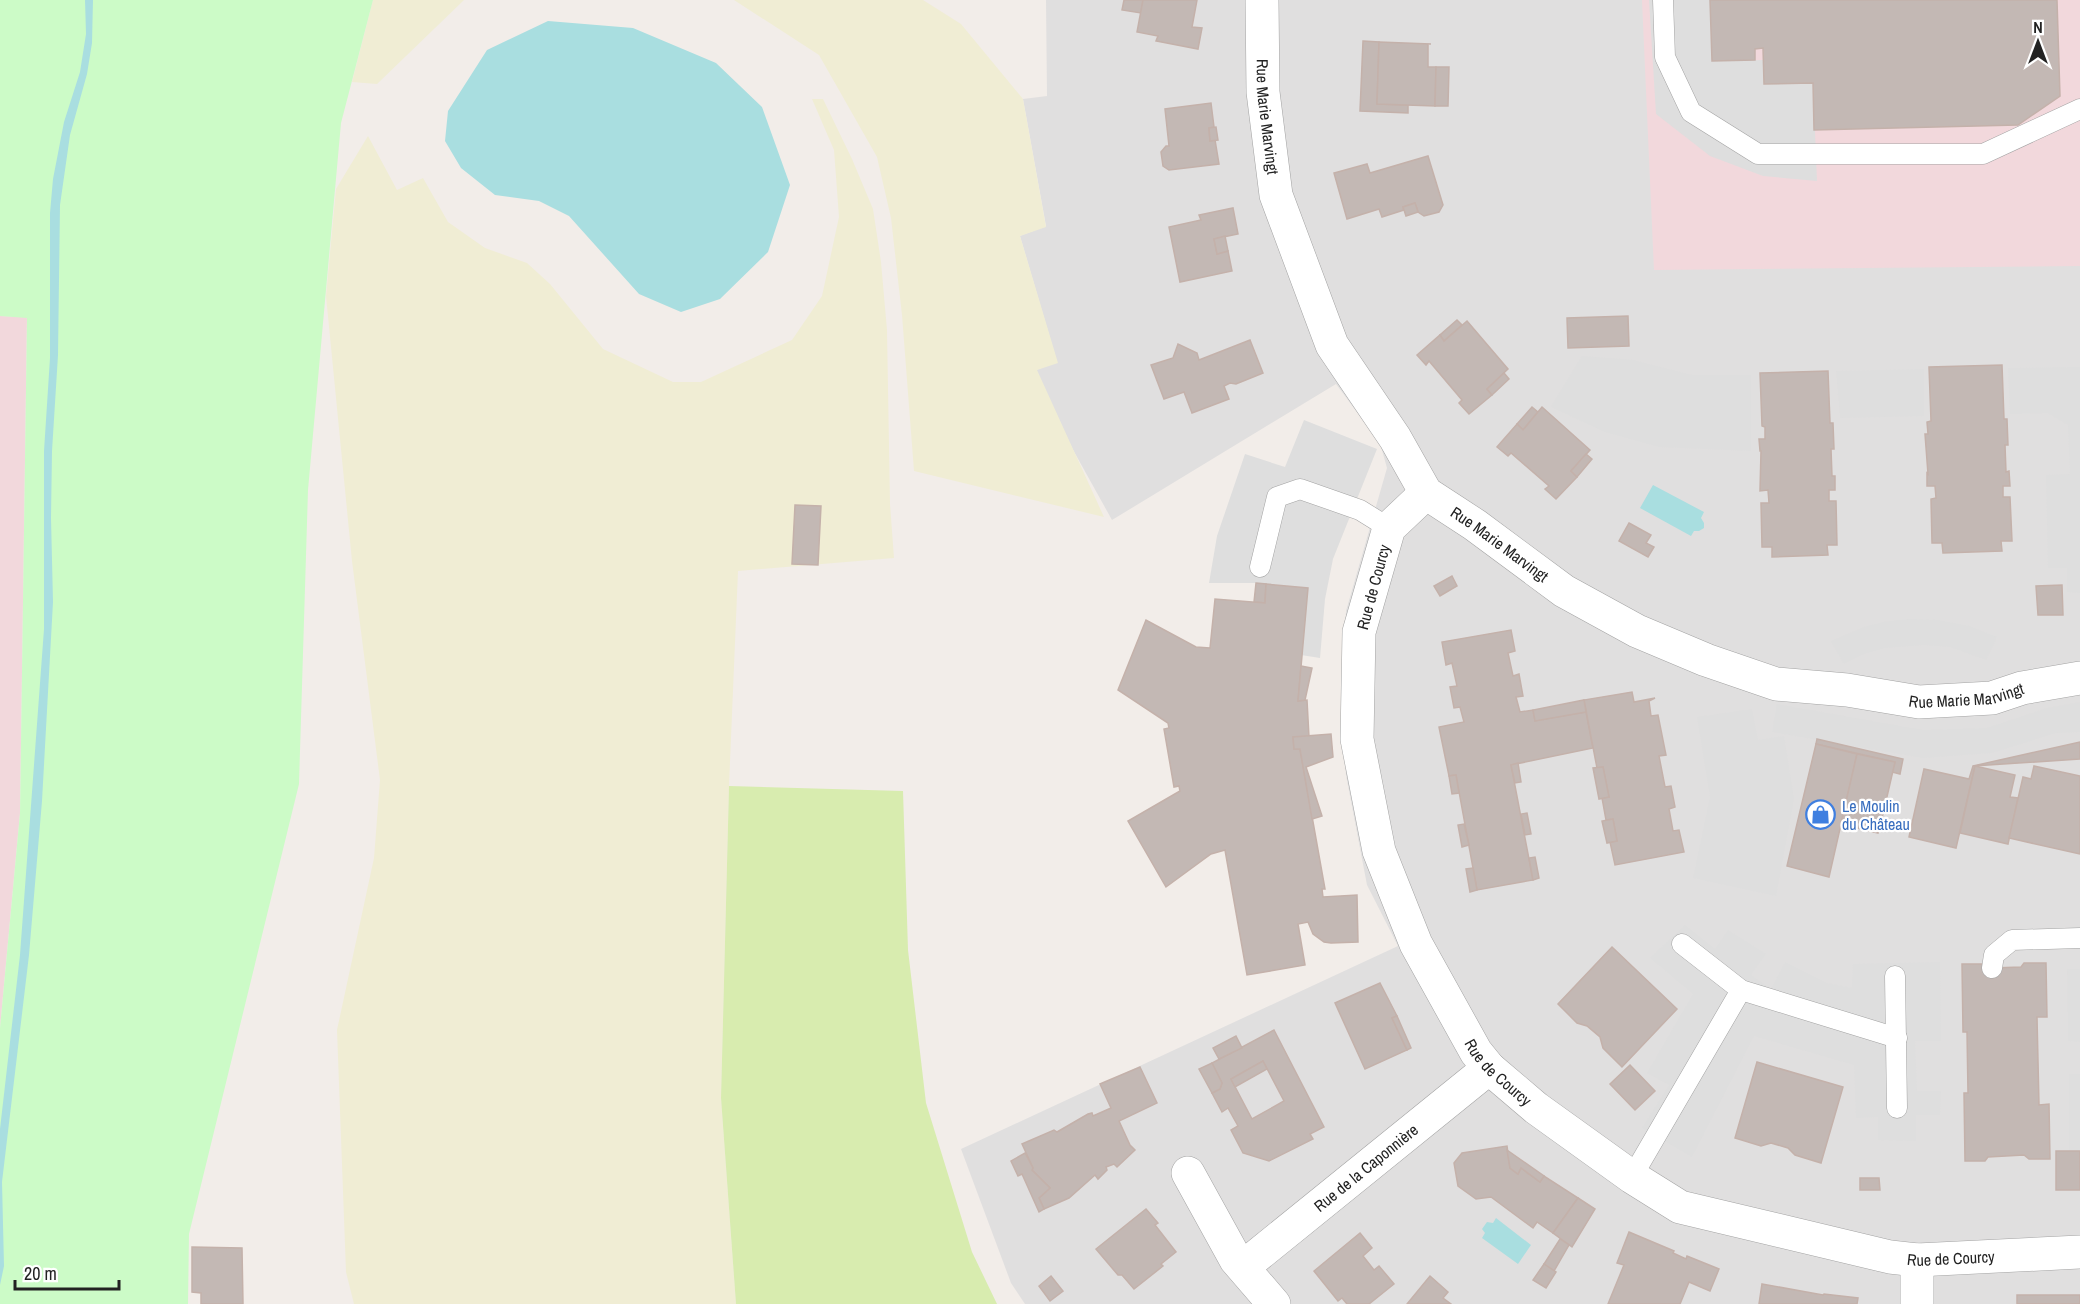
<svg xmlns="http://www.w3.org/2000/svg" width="2080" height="1304" font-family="'Archivo Narrow',sans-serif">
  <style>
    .residential { fill: #e0dfdf }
    .commercial { fill: #f2d8dc }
    .farmland { fill: #f0edd4 }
    .grass { fill: #d8ecaf }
    .park { fill: #ccfbc7 }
    .parking { fill: #dedede }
    .water { fill: #a9dee0 }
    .building { fill: #c3b8b4; stroke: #c4b1aa; stroke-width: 1.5; fill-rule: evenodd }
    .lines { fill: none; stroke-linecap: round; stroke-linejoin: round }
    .service-casing { stroke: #a3a3a3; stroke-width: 21 }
    .minor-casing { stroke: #a3a3a3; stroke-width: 34 }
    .service { stroke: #fff; stroke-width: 20 }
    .minor { stroke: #fff; stroke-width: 33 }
    .labels { text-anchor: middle; stroke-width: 4.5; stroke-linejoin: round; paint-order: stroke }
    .street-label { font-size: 16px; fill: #222; stroke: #fff }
    .shop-label { font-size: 16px; fill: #366cbe; stroke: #fff; text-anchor: start }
  </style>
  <rect width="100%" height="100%" fill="#f2ede9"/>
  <polygon class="residential" points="1046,0 2080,0 2080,1304 1025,1304 1011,1283 961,1149 1398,946 1367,885 1346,775 1341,705 1346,611 1387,468 1380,443 1336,384 1112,520 1072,448 1036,370 1057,362 1020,236 1046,226 1023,99 1047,96"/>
  <g class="commercial">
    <polygon points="1642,0 2080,0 2080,266 1654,270"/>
    <polygon points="0,316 27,317 20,813 0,1028"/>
  </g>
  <g class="farmland">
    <polygon points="373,0 464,0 377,84 352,82"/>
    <polygon points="734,0 923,0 961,24 1023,99 1046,227 1020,236 1058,363 1037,370 1104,517 914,471 902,315 891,218 877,157 819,55"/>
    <polygon points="812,99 823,99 852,159 873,209 881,262 887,330 890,504 894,558 738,571 729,786 721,1098 736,1304 354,1304 346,1272 337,1030 374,858 380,780 352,561 326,296 336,189 368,136 397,190 423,178 448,222 485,248 527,263 550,284 603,349 673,382 701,382 792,340 822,296 839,217 834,150"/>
  </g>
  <polygon class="grass" points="729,786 903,791 908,950 926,1103 972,1252 997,1304 736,1304 721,1098"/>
  <polygon class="park" points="0,0 373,0 341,123 308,490 299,784 189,1234 188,1304 0,1304 0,1028 20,813 27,318 0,316"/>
  <g class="parking">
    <polygon points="1649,0 1710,0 1712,61 1764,60 1813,83 1817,181 1763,176 1710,156 1656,114"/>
    <polygon points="1582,356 1633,360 1692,375 1751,375 1751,451 1659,447 1605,432 1551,407"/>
    <polygon points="2080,367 2080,593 2067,592 2067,568 2048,568 2046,475 2070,474 2068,425 2048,413 2010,414 2008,368"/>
    <polygon points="1924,369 1924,416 1840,418 1836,371"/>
    <polygon points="1304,420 1377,449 1333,559 1325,599 1320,658 1301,655 1307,588 1256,583 1209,583 1217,536 1245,454 1285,467"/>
    <polygon points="1908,619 1937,620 1969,626 1997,637 1986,660 1950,647 1924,645 1885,648 1864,654 1844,664 1831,641 1864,627 1883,622"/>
    <polygon points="2080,702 2080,732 2056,733 1992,753 1923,758 1772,732 1777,704 1923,730 1987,728 2047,708"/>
    <polygon points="1752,709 1758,740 1784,736 1794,799 1776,896 1693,878 1710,797 1697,717"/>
    <polygon points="1685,925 1715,949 1728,930 1766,954 1751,975 1771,989 1785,962 1827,983 1852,988 1853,964 1940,962 1941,1041 1915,1041 1917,1091 1941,1091 1940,1115 1916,1115 1916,1141 1878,1140 1878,1117 1856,1118 1854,1065 1754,1036 1692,1157 1642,1128 1669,1085 1647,1073 1693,994 1650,958"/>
    <polygon points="2067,969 2080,969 2080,1042 2068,1041"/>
    <rect x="2069" y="1074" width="11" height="77"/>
  </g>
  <g class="water">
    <polygon points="85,0 93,0 92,43 87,74 70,135 60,205 58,355 52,451 51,518 53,602 42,801 29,955 2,1182 4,1266 0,1285 0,1129 20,955 44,629 44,451 50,358 50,213 53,179 64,122 80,72 86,34"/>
    <polygon points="548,21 633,28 716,63 762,107 790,185 768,252 720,299 681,312 639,294 569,216 539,201 495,195 461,168 445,141 448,111 487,50"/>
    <polygon points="1653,485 1704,512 1701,518 1704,523 1704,528 1699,531 1694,531 1691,536 1640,508"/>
    <polygon points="1496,1218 1531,1245 1518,1264 1482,1238 1485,1233 1482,1229 1487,1222 1493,1223"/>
  </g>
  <g class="building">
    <polygon points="1124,0 1143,0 1141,13 1122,10"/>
    <polygon points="1143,0 1197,0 1192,27 1202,28 1198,49 1156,41 1158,36 1137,32"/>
    <polygon points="1710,0 2057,0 2060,96 2018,125 1814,130 1813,83 1764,84 1763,48 1755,49 1755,60 1712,61"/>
    <polygon points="1363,41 1379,42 1377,104 1408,105 1408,113 1360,111"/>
    <polygon points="1379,42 1431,44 1428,44 1428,67 1436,67 1435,106 1377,104"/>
    <polygon points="1436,67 1449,67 1448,106 1435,106"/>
    <polygon points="1211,103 1214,127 1209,128 1210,141 1215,140 1219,164 1169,170 1163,166 1161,152 1166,146 1169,146 1165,109"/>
    <polygon points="1216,127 1218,140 1210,141 1209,128"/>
    <polygon points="1428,156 1443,205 1439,212 1424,216 1418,212 1415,203 1403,207 1404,210 1382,217 1379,209 1347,219 1334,173 1367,164 1370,173"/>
    <polygon points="1415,203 1418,212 1406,216 1403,207"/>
    <polygon points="1233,208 1238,234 1214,239 1217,254 1228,251 1232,271 1180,282 1169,227 1201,220 1199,215"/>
    <polygon points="1225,236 1228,251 1217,254 1214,239"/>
    <polygon points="1628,316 1629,346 1568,348 1567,318"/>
    <polygon points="1457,320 1462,325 1444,341 1440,335"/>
    <polygon points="1467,321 1508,369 1487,389 1492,395 1469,414 1459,403 1462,400 1429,361 1426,365 1417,355 1440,335 1444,341"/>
    <polygon points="1250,340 1263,373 1236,384 1230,383 1224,386 1229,399 1192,413 1184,392 1164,399 1151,365 1173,358 1178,344 1197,353 1199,360"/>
    <polygon points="2002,365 2004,419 2007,419 2008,445 2005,445 2006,472 2009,471 2010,486 2003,486 2003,497 2010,497 2012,541 2001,541 2002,551 1943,553 1942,543 1932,543 1931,499 1936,498 1935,486 1927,486 1927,473 1928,474 1925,434 1928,434 1927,422 1931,421 1929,367"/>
    <polygon points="1828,371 1830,423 1833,423 1834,449 1831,449 1832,476 1835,476 1835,490 1829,490 1829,501 1836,501 1837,545 1827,545 1828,555 1772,557 1772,547 1762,547 1761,503 1769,503 1768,490 1760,491 1761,451 1760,451 1759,439 1765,439 1765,427 1762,426 1760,373"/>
    <polygon points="1504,373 1509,379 1492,395 1487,389"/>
    <polygon points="1532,407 1538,412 1523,430 1517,424"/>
    <polygon points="1542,407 1590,450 1571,471 1577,477 1556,499 1545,489 1549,486 1511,453 1508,456 1497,447 1517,424 1523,430"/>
    <polygon points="1586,454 1592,459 1577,477 1571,471"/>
    <polygon points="795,505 821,506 818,565 792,564"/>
    <polygon points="1629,523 1651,535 1646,543 1654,547 1648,557 1619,541"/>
    <polygon points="1452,576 1457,586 1440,596 1434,586"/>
    <polygon points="1256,583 1266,584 1265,603 1254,602"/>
    <polygon points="1266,584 1308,588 1298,701 1307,700 1309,737 1293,737 1294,749 1300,749 1325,889 1322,889 1323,897 1357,895 1358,942 1331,943 1324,942 1313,934 1308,922 1298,924 1305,965 1247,975 1225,850 1211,854 1166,887 1128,821 1180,791 1179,786 1174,787 1164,729 1169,728 1168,723 1118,690 1146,620 1196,647 1210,648 1215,599 1265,603"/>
    <polygon points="2062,585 2063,615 2038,615 2036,586"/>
    <polygon points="1511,630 1515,651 1508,653 1513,676 1519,674 1523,696 1516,697 1520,712 1533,710 1535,721 1586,712 1593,748 1511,765 1533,880 1477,890 1456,775 1449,776 1439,727 1464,722 1460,707 1454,708 1450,687 1457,686 1452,663 1446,665 1442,642"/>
    <polygon points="1301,666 1312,668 1305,700 1298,701"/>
    <polygon points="1632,692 1634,702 1655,698 1649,701 1651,716 1658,715 1666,755 1659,756 1665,787 1671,786 1675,807 1669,809 1673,831 1679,830 1684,852 1615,865 1610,842 1617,841 1613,819 1606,820 1602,798 1609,797 1603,767 1597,768 1584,700"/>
    <polygon points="1584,700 1586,712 1535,721 1533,710"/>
    <polygon points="1331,734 1333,757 1306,767 1322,816 1312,819 1300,749 1294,749 1293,737"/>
    <polygon points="1817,739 1903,759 1900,774 1892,772 1895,762 1816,744"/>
    <polygon points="2080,742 2080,759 1973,766"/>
    <polygon points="1816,744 1857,754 1829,877 1787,866"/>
    <polygon points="1857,754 1895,762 1883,814 1845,806"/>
    <polygon points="1518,763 1521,782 1515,783 1511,765"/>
    <polygon points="1973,766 1975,766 1956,848 1909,837 1924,769 1969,779"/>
    <polygon points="1975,766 2015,775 2010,797 2018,798 2008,844 1960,833"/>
    <polygon points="2034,766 2080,776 2080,854 2009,838 2023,777 2031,779"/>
    <polygon points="1603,767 1609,797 1599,799 1593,768"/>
    <polygon points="1456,775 1459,793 1452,794 1449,776"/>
    <polygon points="1845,806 1883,814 1878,833 1841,824"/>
    <polygon points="1527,813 1531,834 1525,835 1521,814"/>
    <polygon points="1613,819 1617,841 1607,843 1602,821"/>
    <polygon points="1464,824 1469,845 1462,847 1458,825"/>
    <polygon points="1535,857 1539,878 1533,880 1529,858"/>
    <polygon points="1473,868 1477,890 1470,892 1466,869"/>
    <polygon points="1612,947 1677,1009 1622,1067 1603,1048 1600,1037 1587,1026 1577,1023 1558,1004"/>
    <polygon points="2024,963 2046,963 2047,1017 2037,1017 2039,1105 2049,1104 2050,1159 2029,1159 2024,1155 1988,1157 1985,1161 1965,1161 1964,1093 1968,1093 1967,1032 1963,1032 1962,964 1982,964 1985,968 1992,968 2021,967"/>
    <polygon points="1380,983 1397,1016 1392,1018 1407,1050 1365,1069 1335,1003"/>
    <polygon points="1397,1016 1411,1048 1407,1050 1392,1018"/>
    <path d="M1274 1030 1324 1127 1310 1134 1313 1139 1269 1161 1243 1153 1231 1130 1238 1126 1228 1108 1222 1112 1212 1093 1220 1089 1222 1083 1212 1063ZM1263 1061 1284 1101 1252 1119 1231 1079Z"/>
    <polygon points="1236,1036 1242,1048 1219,1059 1213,1048"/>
    <polygon points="1263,1061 1267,1069 1235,1087 1231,1079"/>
    <polygon points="1757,1062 1843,1087 1821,1163 1795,1155 1788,1148 1771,1143 1761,1146 1735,1138"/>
    <polygon points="1212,1063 1222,1083 1220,1089 1212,1093 1199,1069"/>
    <polygon points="1630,1065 1655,1091 1635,1110 1610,1084"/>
    <polygon points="1140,1067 1157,1103 1119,1121 1130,1145 1135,1150 1117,1167 1114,1164 1106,1167 1107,1170 1098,1179 1095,1175 1069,1198 1044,1209 1039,1198 1050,1188 1032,1170 1033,1168 1022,1144 1054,1130 1057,1132 1088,1114 1092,1113 1093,1116 1111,1108 1100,1084"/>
    <polygon points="1507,1146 1510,1168 1518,1174 1521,1168 1540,1182 1544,1176 1578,1198 1553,1233 1537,1222 1533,1228 1491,1197 1476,1199 1458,1186 1454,1163 1462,1153"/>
    <polygon points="1507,1150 1544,1176 1540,1182 1521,1168 1518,1174 1510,1168"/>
    <rect x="2056" y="1151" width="24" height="39"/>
    <polygon points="1025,1153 1033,1168 1032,1170 1050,1188 1039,1198 1044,1209 1039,1212 1022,1174 1018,1176 1011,1161"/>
    <polygon points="1860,1178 1879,1178 1880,1190 1860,1190"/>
    <polygon points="1578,1198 1595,1209 1572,1247 1553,1233"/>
    <polygon points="1146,1209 1158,1223 1155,1225 1176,1252 1161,1264 1163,1266 1134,1289 1122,1275 1118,1275 1096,1249"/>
    <polygon points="1629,1232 1674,1251 1673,1253 1686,1259 1687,1256 1719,1269 1710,1291 1689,1282 1680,1304 1608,1304 1624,1265 1617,1263"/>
    <polygon points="1360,1233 1372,1248 1363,1256 1374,1270 1379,1266 1394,1284 1369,1304 1347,1304 1342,1298 1338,1301 1314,1271"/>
    <polygon points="1560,1239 1569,1245 1554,1271 1544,1264"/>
    <polygon points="192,1247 242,1248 243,1304 201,1304 201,1293 192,1292"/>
    <polygon points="1544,1264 1556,1272 1546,1288 1533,1280"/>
    <polygon points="1051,1276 1063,1291 1050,1301 1039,1286"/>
    <polygon points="1430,1276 1448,1292 1443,1298 1451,1304 1407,1304"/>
    <polygon points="1762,1284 1823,1295 1824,1294 1858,1298 1857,1304 1759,1304"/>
    <rect x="2017" y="1295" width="63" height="9"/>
  </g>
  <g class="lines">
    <defs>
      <g id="service">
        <polyline points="1663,0 1665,57 1691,112 1758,154 1983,154 2080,109"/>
        <polyline points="1260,567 1277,497 1300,489 1360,510 1389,528"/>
        <polyline points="1682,944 1741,990 1897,1038"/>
        <polyline points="1992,968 1994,955 2012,940 2080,938"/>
        <polyline points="1895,976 1897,1108"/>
        <polyline points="1632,1177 1741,990"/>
      </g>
      <g id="minor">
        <path id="s1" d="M1262 0 1263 92 1276 195 1332 345 1395 438 1426 493 1475 525 1564 591 1637 631 1706 660 1776 684 1847 690 1919 702 1992 698 2022 688 2080 678"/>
        <path id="s2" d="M1426 493 1389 528 1359 632 1357 739 1379 851 1416 944 1476 1052 1489 1068 1536 1108 1632 1177 1680 1207 1890 1257 1917 1260 2080 1252"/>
        <polyline points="1188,1173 1236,1260 1274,1304"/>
        <path id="s3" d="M1243 1267 1489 1068"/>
        <polyline points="1917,1304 1917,1260"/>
      </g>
    </defs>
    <use href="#service" class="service-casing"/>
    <use href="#minor" class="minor-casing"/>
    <use href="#service" class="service"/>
    <use href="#minor" class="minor"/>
  </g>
  <defs>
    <symbol id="shop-ring" viewBox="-11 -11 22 22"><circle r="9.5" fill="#fff" stroke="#3f7fe0" stroke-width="1.5"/><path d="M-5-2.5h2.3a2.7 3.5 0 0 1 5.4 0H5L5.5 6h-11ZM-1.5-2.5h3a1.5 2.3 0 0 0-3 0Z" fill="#3f7fe0"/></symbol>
  </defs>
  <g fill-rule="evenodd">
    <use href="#shop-ring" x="1804" y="798" width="33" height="33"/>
  </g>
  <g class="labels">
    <g class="street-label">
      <text dy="6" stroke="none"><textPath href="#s1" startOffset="117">Rue Marie Marvingt</textPath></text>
      <text dy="6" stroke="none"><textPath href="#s1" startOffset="621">Rue Marie Marvingt</textPath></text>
      <text transform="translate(1373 587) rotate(-75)" y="6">Rue de Courcy</text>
      <text dy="6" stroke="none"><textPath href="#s1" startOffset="1125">Rue Marie Marvingt</textPath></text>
      <text dy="6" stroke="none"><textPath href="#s2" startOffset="634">Rue de Courcy</textPath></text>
      <text dy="6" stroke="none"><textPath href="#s3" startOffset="158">Rue de la Caponnière</textPath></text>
      <text dy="6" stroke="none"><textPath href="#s2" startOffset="1138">Rue de Courcy</textPath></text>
    </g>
    <g class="shop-label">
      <text x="1842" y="812">Le Moulin<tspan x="1842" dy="18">du Château</tspan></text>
    </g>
  </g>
  <g transform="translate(2038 42)" stroke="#ffffff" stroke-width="4.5" paint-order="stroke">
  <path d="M0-4.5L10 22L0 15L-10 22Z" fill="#222222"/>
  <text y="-9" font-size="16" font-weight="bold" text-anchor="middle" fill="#222222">N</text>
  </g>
  <path d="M15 1280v9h104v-9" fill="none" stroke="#222222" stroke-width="3"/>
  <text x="24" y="1280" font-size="18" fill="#222222" stroke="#ffffff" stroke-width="4.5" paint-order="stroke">20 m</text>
</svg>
